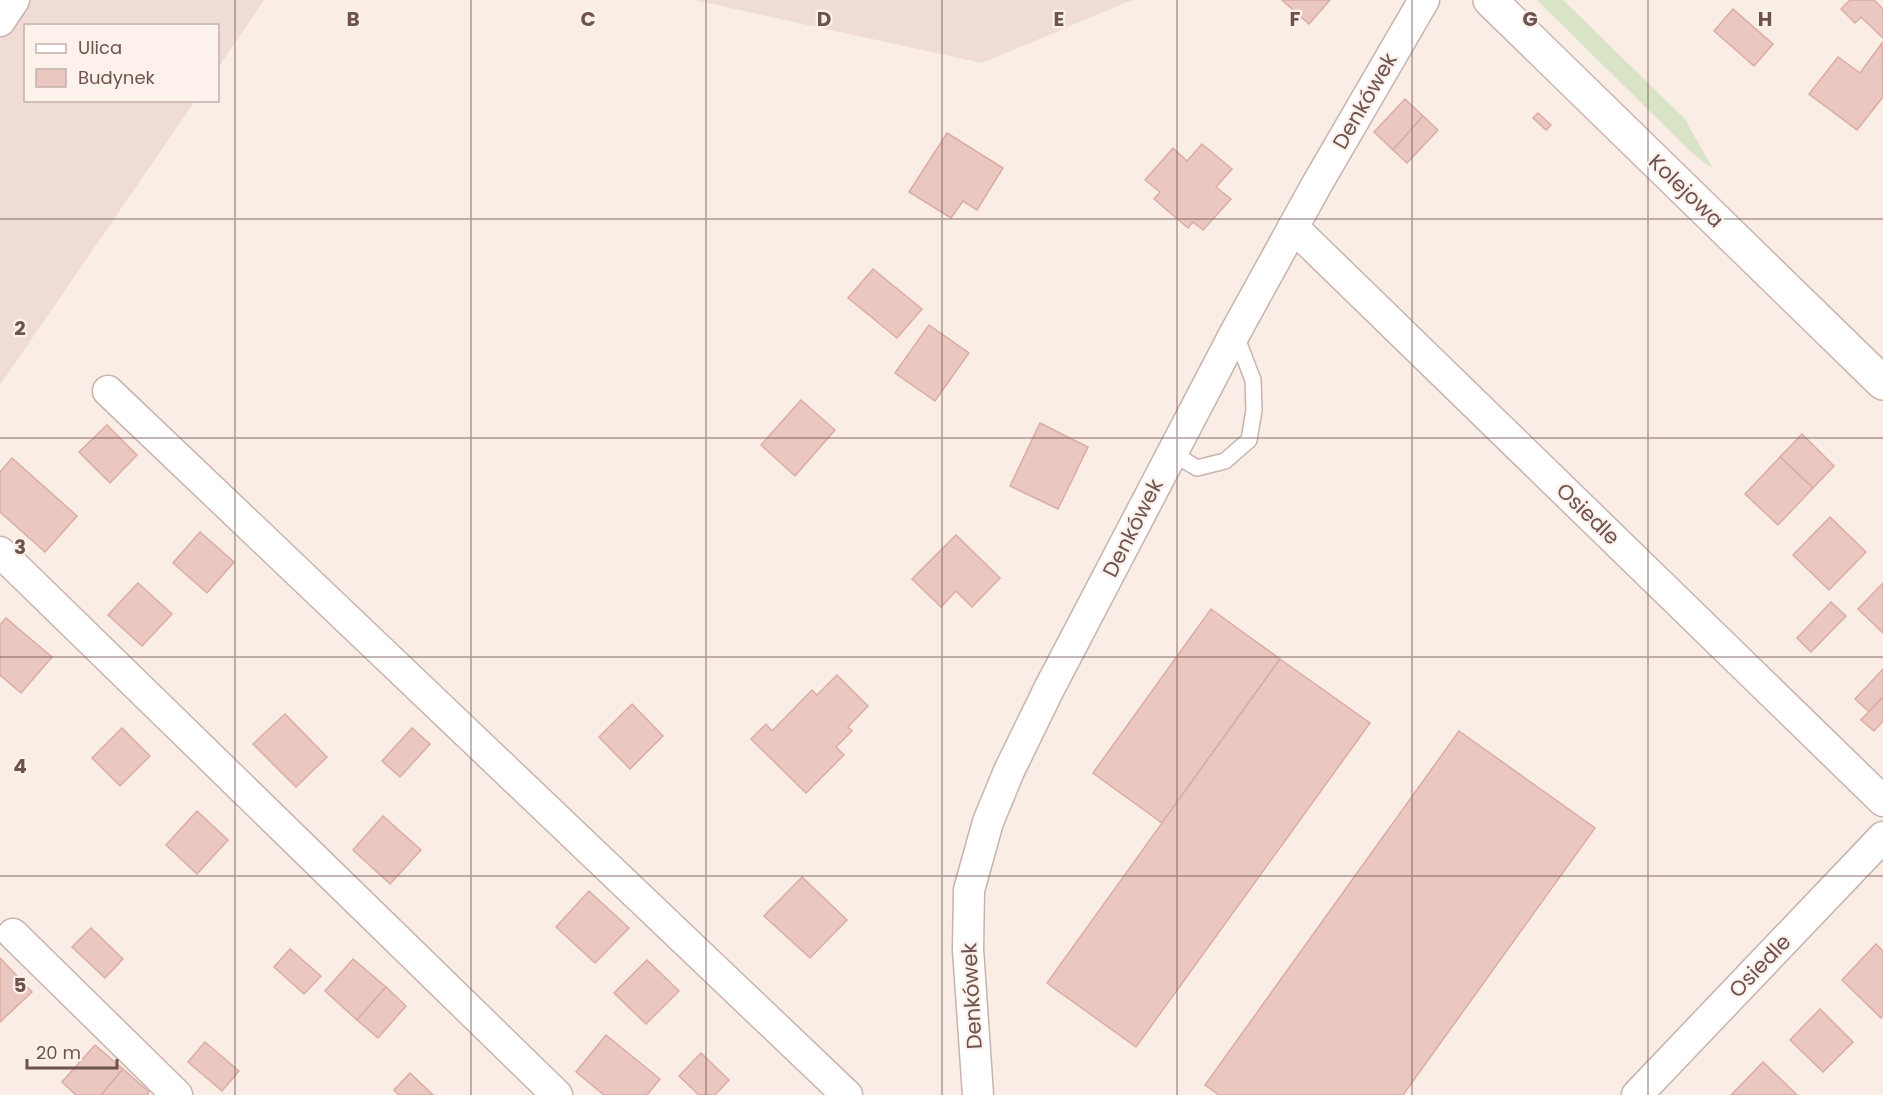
<svg xmlns="http://www.w3.org/2000/svg" width="1883" height="1095" font-family="Poppins,sans-serif">
  <style>
    .residential { fill: #efddd5 }
    .green { fill: #d9e4c6 }
    .building { fill: #eac8c1; stroke: #dbaca3; stroke-width: 1.5 }
    .lines { fill: none; stroke-linecap: round; stroke-linejoin: round }
    .lane-casing { stroke: #c8b3ad; stroke-width: 18 }
    .street-casing { stroke: #c8b3ad; stroke-width: 33 }
    .secondary-casing { stroke: #cdb4ae; stroke-width: 36 }
    .lane { stroke: #fff; stroke-width: 15 }
    .street { stroke: #fff; stroke-width: 30 }
    .secondary { stroke: #fff; stroke-width: 33 }
    .grid { fill: none; stroke: #6e524e; stroke-width: 1.5; stroke-opacity: 0.55 }
    .labels { text-anchor: middle; stroke-width: 4.5; stroke-linejoin: round; paint-order: stroke }
    .street-label { font-size: 21px; fill: #6e524e; stroke: #fcf1eb }
    .grid-label { font-size: 20px; text-anchor: middle; font-weight: bold; fill: #6e524e; stroke: #fcf1eb; stroke-width: 4.5; stroke-linejoin: round; paint-order: stroke }
  </style>
  <rect width="100%" height="100%" fill="#f9ede5"/>
  <g class="residential">
    <polygon points="0,0 264,0 218,68 218,26 26,26 26,100 195,101 0,385"/>
    <polygon points="694,0 1132,0 982,63"/>
  </g>
  <polygon class="green" points="1537,0 1563,0 1685,119 1713,169 1692,153"/>
  <g class="building">
    <polygon points="1282,0 1330,0 1309,24"/>
    <polygon points="1850,0 1874,0 1883,9 1883,38 1861,17 1855,23 1841,9"/>
    <polygon points="1733,9 1773,44 1754,66 1714,31"/>
    <polygon points="1882,43 1883,97 1857,130 1809,94 1838,57 1860,73"/>
    <polygon points="1405,99 1423,116 1393,150 1374,132"/>
    <polygon points="1538,113 1551,125 1546,130 1533,118"/>
    <polygon points="1423,116 1438,130 1407,163 1393,150"/>
    <polygon points="947,133 1003,168 977,210 963,201 951,218 909,192"/>
    <polygon points="1202,144 1232,169 1216,187 1231,199 1203,230 1193,222 1188,228 1154,199 1160,192 1145,180 1173,148 1187,161"/>
    <polygon points="873,269 922,309 897,338 848,298"/>
    <polygon points="929,325 969,353 935,401 895,373"/>
    <polygon points="801,400 835,430 795,476 761,445"/>
    <polygon points="1040,423 1088,447 1058,509 1010,486"/>
    <polygon points="107,425 137,455 110,483 79,452"/>
    <polygon points="1802,434 1834,466 1813,488 1780,457"/>
    <polygon points="1780,457 1813,488 1778,525 1745,494"/>
    <polygon points="12,458 77,516 45,552 0,512 0,472"/>
    <polygon points="1830,517 1866,552 1829,590 1793,555"/>
    <polygon points="200,532 234,562 207,593 173,563"/>
    <polygon points="956,535 1000,578 972,607 956,591 941,607 912,579"/>
    <polygon points="138,583 172,614 142,646 108,615"/>
    <polygon points="1883,583 1883,633 1858,609"/>
    <polygon points="1831,602 1846,616 1811,652 1797,638"/>
    <polygon points="1211,609 1280,659 1162,823 1093,773"/>
    <polygon points="6,618 52,657 21,693 0,675 0,625"/>
    <polygon points="1280,659 1370,723 1136,1047 1047,983"/>
    <polygon points="1883,669 1883,697 1869,712 1855,699"/>
    <polygon points="837,675 868,706 848,727 852,731 836,747 844,755 806,793 751,739 766,724 772,731 812,690 817,695"/>
    <polygon points="1883,697 1883,721 1874,731 1861,720"/>
    <polygon points="632,704 663,736 630,769 599,737"/>
    <polygon points="285,714 327,757 296,787 253,744"/>
    <polygon points="122,728 150,756 120,786 92,758"/>
    <polygon points="412,728 430,744 400,777 382,761"/>
    <polygon points="1459,731 1595,828 1403,1095 1219,1095 1205,1085"/>
    <polygon points="197,811 228,840 197,874 166,845"/>
    <polygon points="383,816 421,850 390,884 353,850"/>
    <polygon points="802,877 847,920 810,958 764,916"/>
    <polygon points="589,891 629,928 595,963 556,927"/>
    <polygon points="91,928 123,959 105,978 72,947"/>
    <polygon points="1876,944 1883,951 1883,1015 1881,1018 1842,980"/>
    <polygon points="290,949 321,976 304,994 274,967"/>
    <polygon points="0,958 32,992 0,1022"/>
    <polygon points="353,959 386,987 357,1020 325,991"/>
    <polygon points="647,960 679,991 646,1024 614,993"/>
    <polygon points="386,987 406,1006 378,1038 357,1020"/>
    <polygon points="1820,1009 1853,1042 1823,1072 1790,1040"/>
    <polygon points="606,1035 660,1079 647,1095 604,1095 576,1072"/>
    <polygon points="205,1042 239,1071 222,1091 188,1062"/>
    <polygon points="95,1045 123,1069 101,1095 76,1095 62,1082"/>
    <polygon points="701,1053 729,1080 715,1095 699,1095 679,1076"/>
    <polygon points="1763,1062 1797,1095 1731,1095"/>
    <polygon points="123,1069 149,1092 147,1095 101,1095"/>
    <polygon points="410,1073 433,1095 399,1095 394,1090"/>
  </g>
  <g class="lines">
    <defs>
      <polyline id="lane" points="1172,453 1197,468 1225,461 1249,440 1254,410 1253,380 1235,333"/>
      <g id="street">
        <polyline points="0,21 14,0"/>
        <polyline points="1293,227 1883,801"/>
        <polyline points="108,391 847,1095"/>
        <polyline points="0,552 557,1095"/>
        <polyline points="13,934 177,1095"/>
        <polyline points="978,1095 968,949 969,890 988,822 1009,771 1049,689 1235,333 1317,184 1424,0"/>
        <polyline points="1637,1095 1883,837"/>
      </g>
      <polyline id="secondary" points="1490,0 1883,383"/>
    </defs>
    <use href="#lane" class="lane-casing"/>
    <use href="#street" class="street-casing"/>
    <use href="#secondary" class="secondary-casing"/>
    <use href="#lane" class="lane"/>
    <use href="#street" class="street"/>
    <use href="#secondary" class="secondary"/>
  </g>
  <path class="grid" d="M235 0V1095M471 0V1095M706 0V1095M942 0V1095M1177 0V1095M1412 0V1095M1648 0V1095M0 219H1883M0 438H1883M0 657H1883M0 876H1883"/>
  <g class="labels">
    <g class="street-label">
      <text transform="translate(1365 101) rotate(-60)" y="7">Denkówek</text>
      <text transform="translate(1686 191) rotate(44)" y="7">Kolejowa</text>
      <text transform="translate(1588 514) rotate(44)" y="7">Osiedle</text>
      <text transform="translate(1133 528) rotate(-63)" y="7">Denkówek</text>
      <text transform="translate(1760 966) rotate(-46)" y="7">Osiedle</text>
      <text transform="translate(972 996) rotate(-93)" y="7">Denkówek</text>
    </g>
  </g>
  <g class="grid-label">
    <text x="353" y="26">B</text>
    <text x="588" y="26">C</text>
    <text x="824" y="26">D</text>
    <text x="1059" y="26">E</text>
    <text x="1295" y="26">F</text>
    <text x="1530" y="26">G</text>
    <text x="1765" y="26">H</text>
    <text x="20" y="335">2</text>
    <text x="20" y="554">3</text>
    <text x="20" y="773">4</text>
    <text x="20" y="992">5</text>
  </g>
  <rect x="24" y="24" width="195" height="78" fill="#fcf1eb" stroke="#c3b1ac" stroke-width="1.5"/>
  <rect x="36" y="44" width="30" height="9" fill="#ffffff" stroke="#c3b1ac" stroke-width="1.5"/>
  <text x="78" y="54" font-size="18" fill="#6e524e">Ulica</text>
  <rect x="36" y="69" width="30" height="18" fill="#eac8c1" stroke="#c3b1ac" stroke-width="1.5"/>
  <text x="78" y="84" font-size="18" fill="#6e524e">Budynek</text>
  <path d="M27 1059v9h90v-9" fill="none" stroke="#6e524e" stroke-width="3"/>
  <text x="36" y="1059" font-size="18" fill="#6e524e" stroke="#fcf1eb" stroke-width="4.5" paint-order="stroke">20 m</text>
</svg>
